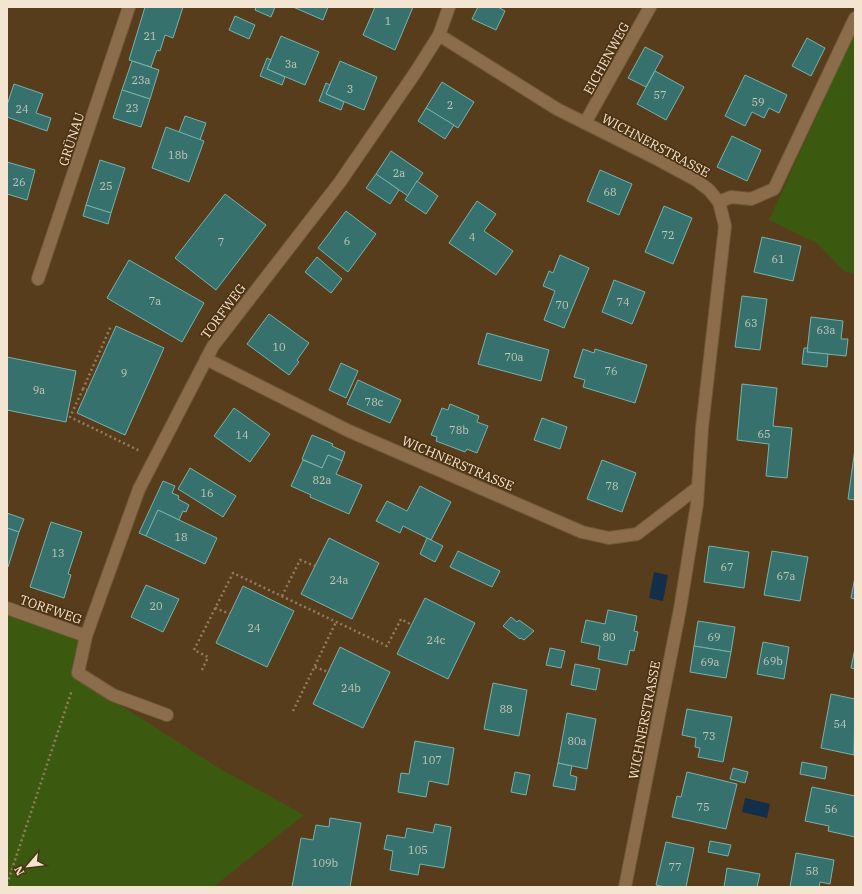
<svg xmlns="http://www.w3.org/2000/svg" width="862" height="894" font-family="'IBM Plex Serif',serif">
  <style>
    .green { fill: #3b5a10 }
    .water { fill: #122e49 }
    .building { fill: #37716e; stroke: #77b2ad }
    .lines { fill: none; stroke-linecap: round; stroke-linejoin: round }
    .minor-casing { stroke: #70593b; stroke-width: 14 }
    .path { stroke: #937d61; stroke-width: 2.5; stroke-dasharray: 2 3; stroke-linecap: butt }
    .minor { stroke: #8b6d4b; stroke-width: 12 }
    .labels { text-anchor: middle; stroke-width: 3.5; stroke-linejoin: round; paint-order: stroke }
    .number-label { font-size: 11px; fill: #c5c7b9 }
    .street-label { font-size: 13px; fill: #f4e4d2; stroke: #4d3311 }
  </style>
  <rect width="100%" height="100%" fill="#583d1c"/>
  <g class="green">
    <polygon points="855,32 855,274 844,271 817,243 769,220"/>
    <polygon points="7,615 78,640 84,682 219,768 304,815 213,887 7,887"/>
  </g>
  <g class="water">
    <polygon points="654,572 668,575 663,601 649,598"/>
    <polygon points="745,798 770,804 767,818 742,812"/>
  </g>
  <g class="building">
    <polygon points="145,7 183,7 173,38 165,35 160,51 157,50 151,67 129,60"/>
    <polygon points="256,7 275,7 271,17 255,10"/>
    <polygon points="293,7 328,7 323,20"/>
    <polygon points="375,7 413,7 395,50 363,35"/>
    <polygon points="478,7 498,7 505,11 496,30 472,19"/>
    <polygon points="235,16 255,25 249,39 229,30"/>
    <polygon points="281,36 319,52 305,85 267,69"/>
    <polygon points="807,38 825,48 811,76 792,66"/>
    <polygon points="645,47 663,56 646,87 628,78"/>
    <polygon points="267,58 271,60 267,69 285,77 282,85 260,76"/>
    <polygon points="132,61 159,70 150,99 122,90"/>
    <polygon points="340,61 377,77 364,110 326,94"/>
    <polygon points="655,71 684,87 666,120 637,104"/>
    <polygon points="745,75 787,95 779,113 769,108 764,118 752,112 745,126 725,116"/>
    <polygon points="442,82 474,102 458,128 426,108"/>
    <polygon points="326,83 330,85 326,94 344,102 341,110 319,101"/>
    <polygon points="14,84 43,94 36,113 51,118 47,131 7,117 7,105"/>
    <polygon points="122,90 150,99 141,127 113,118"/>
    <polygon points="426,108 454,125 445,139 418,121"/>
    <polygon points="185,116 206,123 200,140 179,132"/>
    <polygon points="166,127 204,141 189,182 152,168"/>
    <polygon points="732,136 761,150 747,181 717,167"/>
    <polygon points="391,151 423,173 408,196 376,174"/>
    <polygon points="100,160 125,168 111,213 86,205"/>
    <polygon points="7,162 35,170 27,200 7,194"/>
    <polygon points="600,170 632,184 619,215 587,201"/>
    <polygon points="376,174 399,190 390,204 366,188"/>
    <polygon points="417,181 438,196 426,214 405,200"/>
    <polygon points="225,194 266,225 216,290 175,258"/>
    <polygon points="477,201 496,214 484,231 513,251 496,275 449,243"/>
    <polygon points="86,205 111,213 108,224 83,216"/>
    <polygon points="664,206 692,218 673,264 645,252"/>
    <polygon points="346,211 376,234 348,272 318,248"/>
    <polygon points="762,237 801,246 793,281 754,272"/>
    <polygon points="560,255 589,268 564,328 544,320 555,291 543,286 549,271 553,273"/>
    <polygon points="317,257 342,279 331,293 305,272"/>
    <polygon points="129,260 204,303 182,342 107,298"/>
    <polygon points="614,280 645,292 632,324 602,312"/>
    <polygon points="742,296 767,299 760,350 735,347"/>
    <polygon points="269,314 309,343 297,360 299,362 289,375 247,344"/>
    <polygon points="811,317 843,321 841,339 848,339 846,356 807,352"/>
    <polygon points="116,326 164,348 125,435 77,413"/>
    <polygon points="487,333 549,350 541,381 478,364"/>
    <polygon points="804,348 808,348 807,352 828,354 827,367 802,364"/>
    <polygon points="583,349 594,353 595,349 647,365 635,403 583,387 585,380 574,377"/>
    <polygon points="7,357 76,371 66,422 7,410"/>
    <polygon points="341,363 358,371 346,398 329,390"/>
    <polygon points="358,380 401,400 390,423 347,404"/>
    <polygon points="742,384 777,388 773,426 792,428 787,478 766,476 769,444 737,440"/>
    <polygon points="450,404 479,416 477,422 488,426 477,453 467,449 465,452 436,441 437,437 431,435 442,408 448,410"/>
    <polygon points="234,408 270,434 250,462 214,436"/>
    <polygon points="542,418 567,427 560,449 534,440"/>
    <polygon points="312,435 333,444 332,446 345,452 342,461 328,455 322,468 302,459"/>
    <polygon points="855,449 855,500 848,499"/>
    <polygon points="328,455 342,461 336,474 362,485 349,514 310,497 311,495 291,486 303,460 322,468"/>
    <polygon points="602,460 636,473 622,512 587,499"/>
    <polygon points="190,468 236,496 223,517 178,489"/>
    <polygon points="163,481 175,486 172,493 179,496 178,499 189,505 186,512 183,511 179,520 158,510 146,536 139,533"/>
    <polygon points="420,486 451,502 431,540 403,526 400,533 376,521 387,501 407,511"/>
    <polygon points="158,510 217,538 205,564 146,536"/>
    <polygon points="7,513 24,519 19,532 7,528"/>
    <polygon points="51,522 82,532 68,574 71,575 64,598 30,587"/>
    <polygon points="7,528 19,532 8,567 7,567"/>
    <polygon points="329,538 379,563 352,619 301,594"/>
    <polygon points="427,538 443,546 435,562 420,554"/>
    <polygon points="709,546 749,552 744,588 704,582"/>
    <polygon points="458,551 500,571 492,587 450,567"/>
    <polygon points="772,551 808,557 800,601 764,595"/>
    <polygon points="855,577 855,599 851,598"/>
    <polygon points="146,585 179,599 163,632 131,617"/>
    <polygon points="243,586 294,611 267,667 216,643"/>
    <polygon points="425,598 475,623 448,679 397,654"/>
    <polygon points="608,610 637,616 634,631 638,632 634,651 630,650 627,665 598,659 600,646 581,642 586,620 605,624"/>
    <polygon points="511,617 517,622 519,620 534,631 524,640 521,638 520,639 503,626"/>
    <polygon points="698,621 735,627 731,652 694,646"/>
    <polygon points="763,642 789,647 784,679 757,674"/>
    <polygon points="694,646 731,652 726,678 690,672"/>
    <polygon points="340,647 390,672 363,728 313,704"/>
    <polygon points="550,648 565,651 561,668 546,665"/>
    <polygon points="855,648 855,669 851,668"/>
    <polygon points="575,664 600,669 596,690 571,685"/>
    <polygon points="493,683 527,690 519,736 484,729"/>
    <polygon points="831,694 855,699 854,755 821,748"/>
    <polygon points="687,709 732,717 723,762 698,757 700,748 695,747 696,738 682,735"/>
    <polygon points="567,713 596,719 587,769 558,763"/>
    <polygon points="415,741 454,748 448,785 429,781 426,797 398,792 401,773 409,774"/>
    <polygon points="802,762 827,767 825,779 800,774"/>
    <polygon points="558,763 572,766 570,775 577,777 575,790 553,786"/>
    <polygon points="733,768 748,772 745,783 730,779"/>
    <polygon points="515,772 530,775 526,795 511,792"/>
    <polygon points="687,772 737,784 726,829 672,817 677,796 681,797"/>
    <polygon points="812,787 855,796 855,837 828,831 829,826 805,821"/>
    <polygon points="330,818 361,823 350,887 292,887 301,838 313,840 316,825 329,827"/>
    <polygon points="435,824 451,827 444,868 420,864 418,875 390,870 393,851 384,849 387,835 405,838 407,828 433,833"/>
    <polygon points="710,841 731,845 728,856 708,852"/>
    <polygon points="666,842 694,848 686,887 666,887 656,885"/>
    <polygon points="796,853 834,860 830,884 820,882 819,887 790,887"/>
    <polygon points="727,868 760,874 757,887 724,887"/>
  </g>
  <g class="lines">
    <defs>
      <g id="minor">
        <polyline points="449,7 439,35 557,109 659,160 696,180 709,190 719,202 725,226 702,428 697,504 680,609 625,887"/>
        <polyline points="585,123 650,7"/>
        <polyline points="719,202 731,197 751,199 774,189 855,18"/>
        <polyline points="38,279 129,7"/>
        <polyline points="206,359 349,431 582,532 609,538 637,534 697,488"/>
        <polyline points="7,608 86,636"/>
        <polyline points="167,715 113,695 78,673 86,636 139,489 213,346 340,182 415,73 439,35"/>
      </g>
    </defs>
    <use href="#minor" class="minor-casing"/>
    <g class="path">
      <polyline points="83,389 111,326"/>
      <polyline points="88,390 83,389 70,417 140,451"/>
      <polyline points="282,596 300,560 315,566"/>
      <polyline points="215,608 230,614"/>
      <polyline points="315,667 328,672"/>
      <polyline points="202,670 208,657 194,650 233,573 387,646 401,619 412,625"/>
      <polyline points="293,711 336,622"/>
      <polyline points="7,884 72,690"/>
    </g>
    <use href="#minor" class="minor"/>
  </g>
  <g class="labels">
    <g class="number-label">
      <text x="388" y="25">1</text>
      <text x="150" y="40">21</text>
      <text x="291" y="68">3a</text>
      <text x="141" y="84">23a</text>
      <text x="350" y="93">3</text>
      <text x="660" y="99">57</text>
      <text x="758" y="106">59</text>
      <text x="450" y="109">2</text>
      <text x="132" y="112">23</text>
      <text x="22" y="113">24</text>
      <text x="178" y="159">18b</text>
      <text x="399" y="177">2a</text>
      <text x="19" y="186">26</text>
      <text x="106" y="190">25</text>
      <text x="610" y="196">68</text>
      <text x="668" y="239">72</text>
      <text x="472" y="241">4</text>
      <text x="347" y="245">6</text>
      <text x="221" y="246">7</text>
      <text x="778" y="263">61</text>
      <text x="155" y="305">7a</text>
      <text x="623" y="306">74</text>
      <text x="562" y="309">70</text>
      <text x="751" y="327">63</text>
      <text x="826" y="334">63a</text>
      <text x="279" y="351">10</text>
      <text x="514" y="361">70a</text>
      <text x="611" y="375">76</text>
      <text x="124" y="377">9</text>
      <text x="39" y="394">9a</text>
      <text x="374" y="406">78c</text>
      <text x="459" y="434">78b</text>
      <text x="764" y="438">65</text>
      <text x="242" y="439">14</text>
      <text x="322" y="484">82a</text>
      <text x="612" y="490">78</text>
      <text x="207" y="497">16</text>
      <text x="181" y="541">18</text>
      <text x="58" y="557">13</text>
      <text x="727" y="571">67</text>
      <text x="786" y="580">67a</text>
      <text x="339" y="584">24a</text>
      <text x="156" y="610">20</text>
      <text x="254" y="632">24</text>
      <text x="609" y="641">80</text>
      <text x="714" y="641">69</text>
      <text x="436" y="644">24c</text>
      <text x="773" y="665">69b</text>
      <text x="710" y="666">69a</text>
      <text x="351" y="692">24b</text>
      <text x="506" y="713">88</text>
      <text x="840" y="728">54</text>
      <text x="709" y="740">73</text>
      <text x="577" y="745">80a</text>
      <text x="432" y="764">107</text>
      <text x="703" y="811">75</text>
      <text x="831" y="813">56</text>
      <text x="418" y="854">105</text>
      <text x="325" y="867">109b</text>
      <text x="675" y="871">77</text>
      <text x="812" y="875">58</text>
    </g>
    <g class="street-label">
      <text transform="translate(606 58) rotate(-61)" y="5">EICHENWEG</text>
      <text transform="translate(71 139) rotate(-72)" y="5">GRÜNAU</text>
      <text transform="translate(656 145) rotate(28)" y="5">WICHNERSTRASSE</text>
      <text transform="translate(223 311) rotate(-53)" y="5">TORFWEG</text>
      <text transform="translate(458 463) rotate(23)" y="5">WICHNERSTRASSE</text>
      <text transform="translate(51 609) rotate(19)" y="5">TORFWEG</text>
      <text transform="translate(644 720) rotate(-79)" y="5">WICHNERSTRASSE</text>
    </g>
  </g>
  <rect width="862" height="894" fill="none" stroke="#f4e4d2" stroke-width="16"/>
  <g transform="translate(28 866) rotate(242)" stroke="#4d3311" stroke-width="3" paint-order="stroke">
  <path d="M0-3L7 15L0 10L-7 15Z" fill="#f4e4d2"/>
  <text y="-6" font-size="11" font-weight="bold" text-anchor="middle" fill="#f4e4d2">N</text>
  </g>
</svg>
